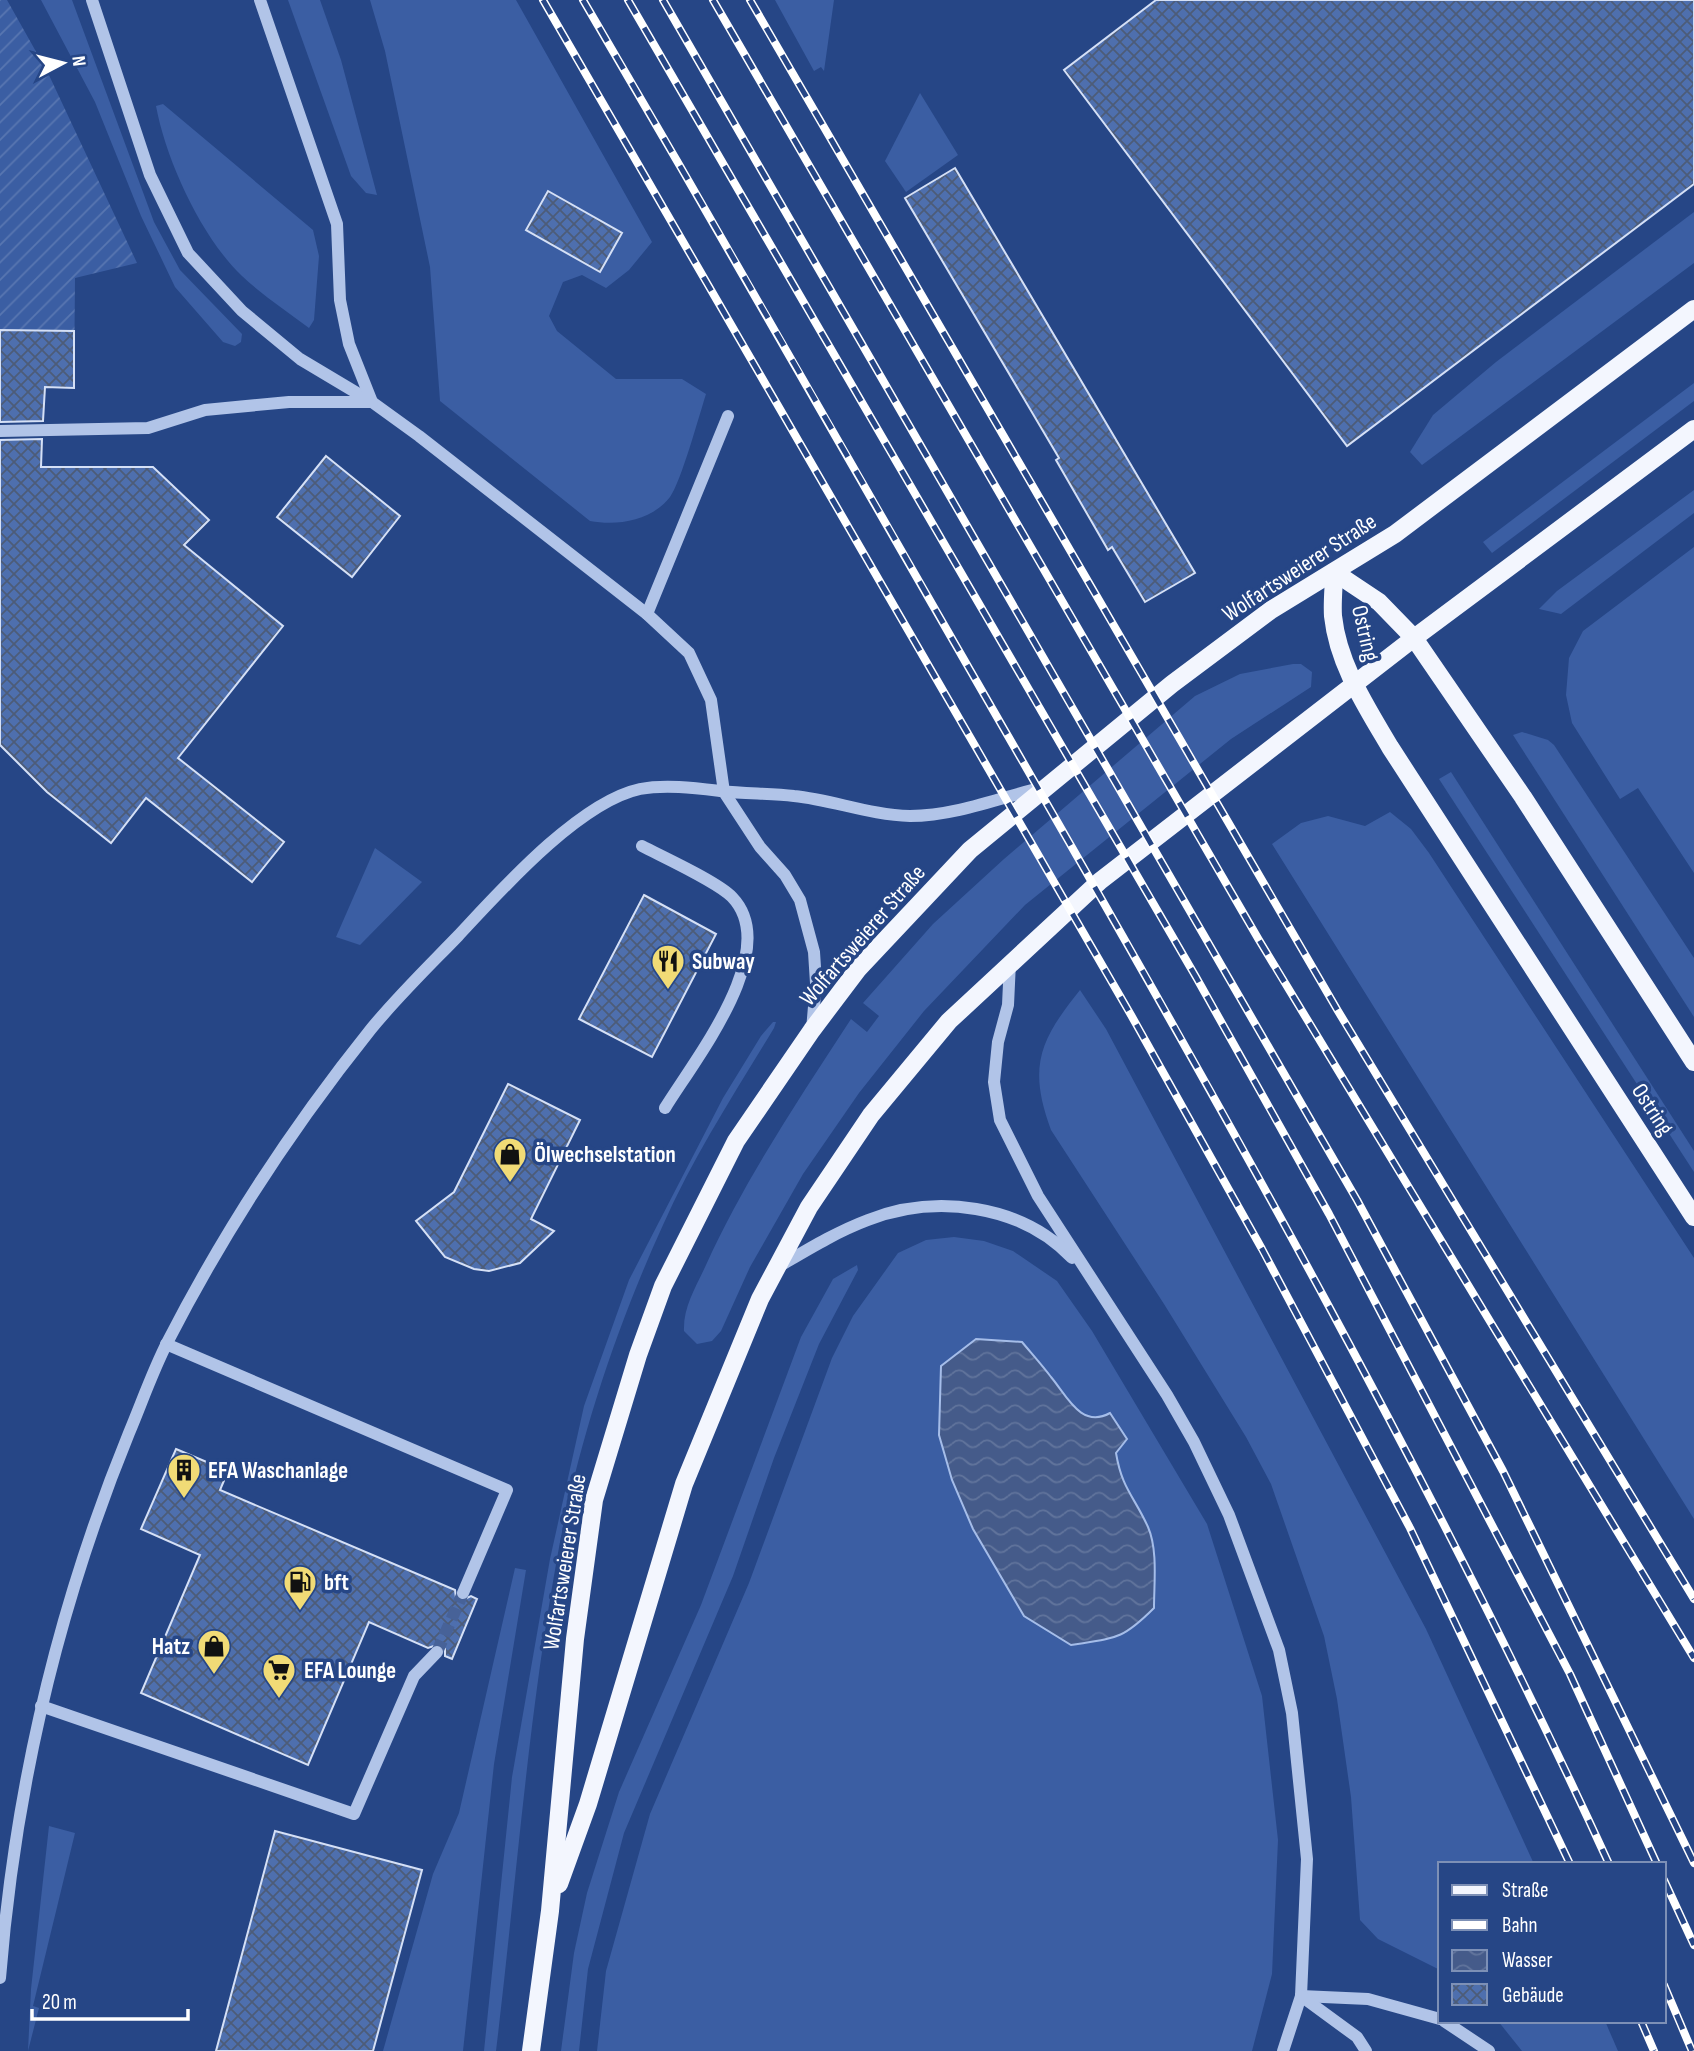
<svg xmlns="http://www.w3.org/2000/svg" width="1694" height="2051" font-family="'Sofia Sans Condensed',sans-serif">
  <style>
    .grass { fill: #3b5ea3 }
    .garden { fill: url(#garden-furrows) }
    .water { fill: url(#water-waves); stroke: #a5bde9; stroke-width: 2 }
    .building { fill: url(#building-cross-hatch); stroke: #d5e0f6; stroke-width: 2 }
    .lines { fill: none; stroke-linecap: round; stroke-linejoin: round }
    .minor-tunnel { stroke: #476298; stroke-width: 12; stroke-dasharray: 12 6; stroke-linecap: butt }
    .minor { stroke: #b1c4e8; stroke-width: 12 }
    .major { stroke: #f3f6fe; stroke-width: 18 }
    .rail-casing { stroke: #fff; stroke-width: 8 }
    .rail { stroke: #264686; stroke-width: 5; stroke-dasharray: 16; stroke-linecap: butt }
    .labels { text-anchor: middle; stroke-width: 7; stroke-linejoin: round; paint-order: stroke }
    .street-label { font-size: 23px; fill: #fff; stroke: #264686 }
    .poi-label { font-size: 23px; font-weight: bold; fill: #fff; stroke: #264686; text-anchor: start }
  </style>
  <defs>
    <pattern id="garden-furrows" width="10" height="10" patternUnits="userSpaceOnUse" patternTransform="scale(1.75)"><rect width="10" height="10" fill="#3b5ea3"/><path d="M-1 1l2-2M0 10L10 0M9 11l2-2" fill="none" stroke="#5876b1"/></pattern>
    <pattern id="water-waves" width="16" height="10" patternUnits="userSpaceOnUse" patternTransform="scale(1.75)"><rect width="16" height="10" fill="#455b8a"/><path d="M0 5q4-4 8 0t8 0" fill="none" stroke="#61749c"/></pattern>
    <pattern id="building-cross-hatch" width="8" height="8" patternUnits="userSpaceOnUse" patternTransform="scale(1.75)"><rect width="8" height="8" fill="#4e6fae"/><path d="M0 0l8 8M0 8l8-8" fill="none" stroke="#4d5c78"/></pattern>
  </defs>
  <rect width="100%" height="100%" fill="#264686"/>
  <g class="grass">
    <polygon points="41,0 72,0 154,222 180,270 242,334 241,342 235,346 223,342 175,287 141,216 95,102"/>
    <polygon points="288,0 320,0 341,60 377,195 366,193 351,176"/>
    <path d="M370 0H516L652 242 629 270 606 288 582 275 563 282 549 316 557 331 616 379H682L706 394C699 416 681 482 670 497 651 521 618 526 590 521L440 401 430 267 385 51Z"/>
    <polygon points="775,0 834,0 824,71 821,67 814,71"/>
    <polygon points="920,93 958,155 906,192 885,161"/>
    <path d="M163 104 313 230 319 256 314 320 309 328C287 311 262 295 242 276 201 237 166 160 156 106Z"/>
    <polygon points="1694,212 1694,263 1422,465 1410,452 1433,415 1496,362"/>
    <polygon points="1694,383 1694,401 1492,553 1483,542"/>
    <polygon points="1694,490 1694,513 1561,614 1539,609 1557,591"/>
    <polygon points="1694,547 1694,873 1638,788 1620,799 1572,723 1566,695 1569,658 1583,631"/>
    <path d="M1293 664H1301L1312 672 1311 687 1231 739 1025 905 924 1011 859 1093 803 1174 750 1267 721 1331 712 1341 697 1344 684 1331C683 1307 696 1287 706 1265 745 1179 799 1099 851 1019L867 1032 879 1016 863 1003 933 924 1004 859 1195 696 1240 674Z"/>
    <polygon points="1522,732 1548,740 1554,745 1694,958 1694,1017 1513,735"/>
    <polygon points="1451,772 1694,1151 1694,1172 1439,779"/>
    <polygon points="1390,812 1411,829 1429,853 1694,1258 1694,1519 1272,844 1301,823 1328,816 1365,826"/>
    <polygon points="375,848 422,882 360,945 336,937"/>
    <path d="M1080 990 1106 1029 1426 1629 1534 1864H1440V1970L1378 1939 1360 1920 1351 1797 1337 1699 1324 1636 1271 1484 1246 1437 1164 1304 1051 1130C1028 1067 1039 1041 1080 990Z"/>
    <path d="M773 1022H776L774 1028C735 1093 694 1155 663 1225 616 1328 578 1442 558 1553 528 1718 516 1885 496 2051H484L512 1777 550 1559 584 1406 629 1280 723 1098 761 1036Z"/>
    <polygon points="954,1237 984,1241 1013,1251 1057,1281 1092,1331 1207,1524 1262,1696 1278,1840 1272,1974 1252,2051 597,2051 606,1971 650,1814 749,1583 832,1358 853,1316 898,1253 926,1240"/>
    <polygon points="857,1265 858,1270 819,1344 774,1458 733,1576 624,1833 588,1969 579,2051 561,2051 574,1953 587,1893 619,1792 701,1605 801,1337 833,1279"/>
    <polygon points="515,1568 526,1570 494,1764 463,2051 383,2051 433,1874 459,1813"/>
    <polygon points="49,1826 75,1833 33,2006 39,2008 28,2051 31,1989"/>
    <polygon points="1498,2021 1605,2021 1618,2051 1522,2051"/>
  </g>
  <polygon class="garden" points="0,0 7,0 48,73 137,263 75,278 74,388 0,387"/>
  <path class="water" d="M976 1339 1022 1342C1032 1354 1042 1365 1051 1377 1067 1396 1081 1429 1110 1413L1127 1439 1116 1453C1122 1489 1134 1496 1148 1527 1158 1550 1154 1583 1154 1608 1122 1640 1116 1638 1071 1645L1024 1616 973 1529 952 1480 939 1435 941 1366Z"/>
  <g class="building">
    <polygon points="1156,0 1694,0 1694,184 1347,446 1064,70"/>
    <polygon points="955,168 1195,573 1145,602 1112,547 1108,550 1056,460 1059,458 905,198"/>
    <polygon points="548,191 622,233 600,272 526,230"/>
    <polygon points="0,330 74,331 74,388 45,387 43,421 0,422"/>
    <polygon points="42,439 41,467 153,467 209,520 184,545 283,626 178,758 284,842 252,882 146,798 111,843 47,792 0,745 0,440"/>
    <polygon points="326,456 400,516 352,577 277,517"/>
    <polygon points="644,895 716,934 652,1057 579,1019"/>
    <polygon points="508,1084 580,1120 531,1219 554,1231 520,1263 489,1271 474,1269 445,1257 416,1221 454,1192"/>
    <polygon points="176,1449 228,1471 220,1490 455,1590 456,1598 460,1601 471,1596 477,1599 452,1659 445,1656 445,1649 440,1644 428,1648 369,1622 308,1765 141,1693 200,1555 141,1529"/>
    <polygon points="275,1831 422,1870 373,2051 216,2051"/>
  </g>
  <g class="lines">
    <polyline class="minor-tunnel" points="437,1652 463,1593"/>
    <g class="minor">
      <polyline points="92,0 150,175 188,253 242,311 300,359 372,402 419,436 647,614 689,653 711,700 724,792 760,847 785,875 800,900 814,952 816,983 812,1030"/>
      <polyline points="260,0 337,224 340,300 349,344 372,402"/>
      <polyline points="0,431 148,428 205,410 289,402 372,402"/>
      <polyline points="647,614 728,416"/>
      <path d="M642 846C663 857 718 882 732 897 783 950 695 1059 665 1108"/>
      <polyline points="1010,962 1008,1005 998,1042 994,1082 1000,1120 1038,1196 1167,1395 1194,1442 1229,1515 1279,1650 1292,1713 1307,1859 1301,1996 1283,2051"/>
      <path d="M778 1267C807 1250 836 1232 868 1220 935 1194 1021 1204 1072 1258"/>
      <polyline points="166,1344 507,1490 463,1593"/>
      <polyline points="41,1706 354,1814 414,1676 437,1652"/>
      <path d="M0 1978C15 1789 57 1609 129 1433 142 1402 153 1370 168 1341 224 1232 294 1125 371 1029 398 996 429 966 458 936 500 891 579 802 640 789 665 784 696 788 721 791 745 794 770 793 794 796 833 800 870 815 910 816 954 816 1000 798 1043 787"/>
      <polyline points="1301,1996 1368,1999 1440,2019"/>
      <polyline points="1301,1996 1357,2037 1366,2051"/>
      <polyline points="1444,2021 1489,2051"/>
    </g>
    <g class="major">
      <path d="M1334 572C1334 586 1332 602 1333 616 1338 664 1366 706 1390 747L1694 1217"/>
      <polyline points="1334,572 1379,602 1414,638 1523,797 1694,1062"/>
      <polyline points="559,1884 588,1804 684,1484 760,1299 809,1207 871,1115 949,1021 1100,881 1414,638 1694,429"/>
      <polyline points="531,2051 550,1911 575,1639 594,1500 638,1355 663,1286 736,1141 812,1030 858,969 970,850 1172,684 1271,610 1395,534 1694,309"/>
    </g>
    <defs>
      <g id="rail">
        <polyline points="543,0 1131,1015 1262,1249 1410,1528 1570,1864"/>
        <path d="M583 0C733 255 879 512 1027 769 1233 1127 1437 1488 1609 1864"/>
        <polyline points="628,0 1196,977 1329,1214 1570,1674 1657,1864"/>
        <polyline points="663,0 1357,1200 1503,1471 1694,1863"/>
        <polyline points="713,0 1259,940 1694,1658"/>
        <polyline points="750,0 1338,1011 1694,1599"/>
        <polyline points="1664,1880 1694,1945"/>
        <polyline points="1664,1985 1692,2051"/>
        <polyline points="1641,2021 1654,2051"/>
      </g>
    </defs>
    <use href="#rail" class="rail-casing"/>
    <use href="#rail" class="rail"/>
  </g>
  <defs>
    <symbol id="restaurant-pin" viewBox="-11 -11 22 30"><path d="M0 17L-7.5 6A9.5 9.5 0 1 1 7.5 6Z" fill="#f1db76" stroke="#264686"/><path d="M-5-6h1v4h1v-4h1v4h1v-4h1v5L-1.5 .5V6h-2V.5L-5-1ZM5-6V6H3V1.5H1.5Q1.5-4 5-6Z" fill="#111"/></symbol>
    <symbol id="shop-pin" viewBox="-11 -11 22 30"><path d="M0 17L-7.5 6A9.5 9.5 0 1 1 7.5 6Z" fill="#f1db76" stroke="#264686"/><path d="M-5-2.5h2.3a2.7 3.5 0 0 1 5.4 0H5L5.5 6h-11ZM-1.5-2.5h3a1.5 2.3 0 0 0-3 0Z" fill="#111"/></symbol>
    <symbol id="building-pin" viewBox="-11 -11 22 30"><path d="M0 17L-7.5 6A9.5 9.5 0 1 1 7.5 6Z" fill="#f1db76" stroke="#264686"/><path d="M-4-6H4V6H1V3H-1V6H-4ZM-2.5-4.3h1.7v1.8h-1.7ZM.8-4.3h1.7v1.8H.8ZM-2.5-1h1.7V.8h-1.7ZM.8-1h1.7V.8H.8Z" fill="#111"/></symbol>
    <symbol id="fuel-pin" viewBox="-11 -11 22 30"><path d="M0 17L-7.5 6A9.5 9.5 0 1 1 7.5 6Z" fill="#f1db76" stroke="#264686"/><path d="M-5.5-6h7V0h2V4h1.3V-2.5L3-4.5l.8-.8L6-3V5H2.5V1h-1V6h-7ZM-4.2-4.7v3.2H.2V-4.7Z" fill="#111"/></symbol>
    <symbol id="supermarket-pin" viewBox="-11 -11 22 30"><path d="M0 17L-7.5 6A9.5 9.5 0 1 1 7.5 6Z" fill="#f1db76" stroke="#264686"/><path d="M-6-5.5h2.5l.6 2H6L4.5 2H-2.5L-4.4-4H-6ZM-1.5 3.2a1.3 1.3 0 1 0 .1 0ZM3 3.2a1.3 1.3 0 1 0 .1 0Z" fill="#111"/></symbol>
  </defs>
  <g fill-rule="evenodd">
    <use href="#restaurant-pin" x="649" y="942" width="38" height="52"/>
    <use href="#shop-pin" x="491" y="1135" width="38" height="52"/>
    <use href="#building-pin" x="165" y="1451" width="38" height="52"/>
    <use href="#fuel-pin" x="281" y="1563" width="38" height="52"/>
    <use href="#shop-pin" x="195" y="1627" width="38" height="52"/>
    <use href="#supermarket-pin" x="260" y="1651" width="38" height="52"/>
  </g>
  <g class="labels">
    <g class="street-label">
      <text transform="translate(1299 567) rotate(-33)" y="8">Wolfartsweierer Straße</text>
      <text transform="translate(1366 633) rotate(77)" y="8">Ostring</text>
      <text transform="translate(862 935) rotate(-49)" y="8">Wolfartsweierer Straße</text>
      <text transform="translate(1653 1109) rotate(57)" y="8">Ostring</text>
      <text transform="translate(564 1562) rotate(-81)" y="8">Wolfartsweierer Straße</text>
    </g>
    <g class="poi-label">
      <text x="692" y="969">Subway</text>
      <text x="534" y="1162">Ölwechselstation</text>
      <text x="208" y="1478">EFA Waschanlage</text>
      <text x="324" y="1590">bft</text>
      <text x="190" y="1654" text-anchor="end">Hatz</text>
      <text x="304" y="1678">EFA Lounge</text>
    </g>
  </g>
  <rect x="1438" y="1862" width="228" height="161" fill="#264686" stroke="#7d90b6" stroke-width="2"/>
  <rect x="1452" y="1885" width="35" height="10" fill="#f3f6fe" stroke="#7d90b6" stroke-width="2"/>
  <text x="1502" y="1897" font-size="21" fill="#ffffff">Straße</text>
  <rect x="1452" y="1920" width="35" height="10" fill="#ffffff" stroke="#7d90b6" stroke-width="2"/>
  <text x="1502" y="1932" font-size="21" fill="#ffffff">Bahn</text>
  <rect x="1452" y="1950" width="35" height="21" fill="url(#water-waves)" stroke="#7d90b6" stroke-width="2"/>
  <text x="1502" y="1967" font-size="21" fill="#ffffff">Wasser</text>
  <rect x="1452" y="1984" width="35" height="21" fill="url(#building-cross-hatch)" stroke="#7d90b6" stroke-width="2"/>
  <text x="1502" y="2002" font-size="21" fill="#ffffff">Gebäude</text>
  <g transform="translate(63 63) rotate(83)" stroke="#264686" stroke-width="5" paint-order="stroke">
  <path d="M0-5L12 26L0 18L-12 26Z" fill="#ffffff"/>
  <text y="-10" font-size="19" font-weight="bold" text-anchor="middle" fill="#ffffff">N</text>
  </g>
  <path d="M32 2009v10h156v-10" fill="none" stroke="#ffffff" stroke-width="3.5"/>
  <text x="42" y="2009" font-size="21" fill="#ffffff" stroke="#264686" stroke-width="5" paint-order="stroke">20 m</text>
</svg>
